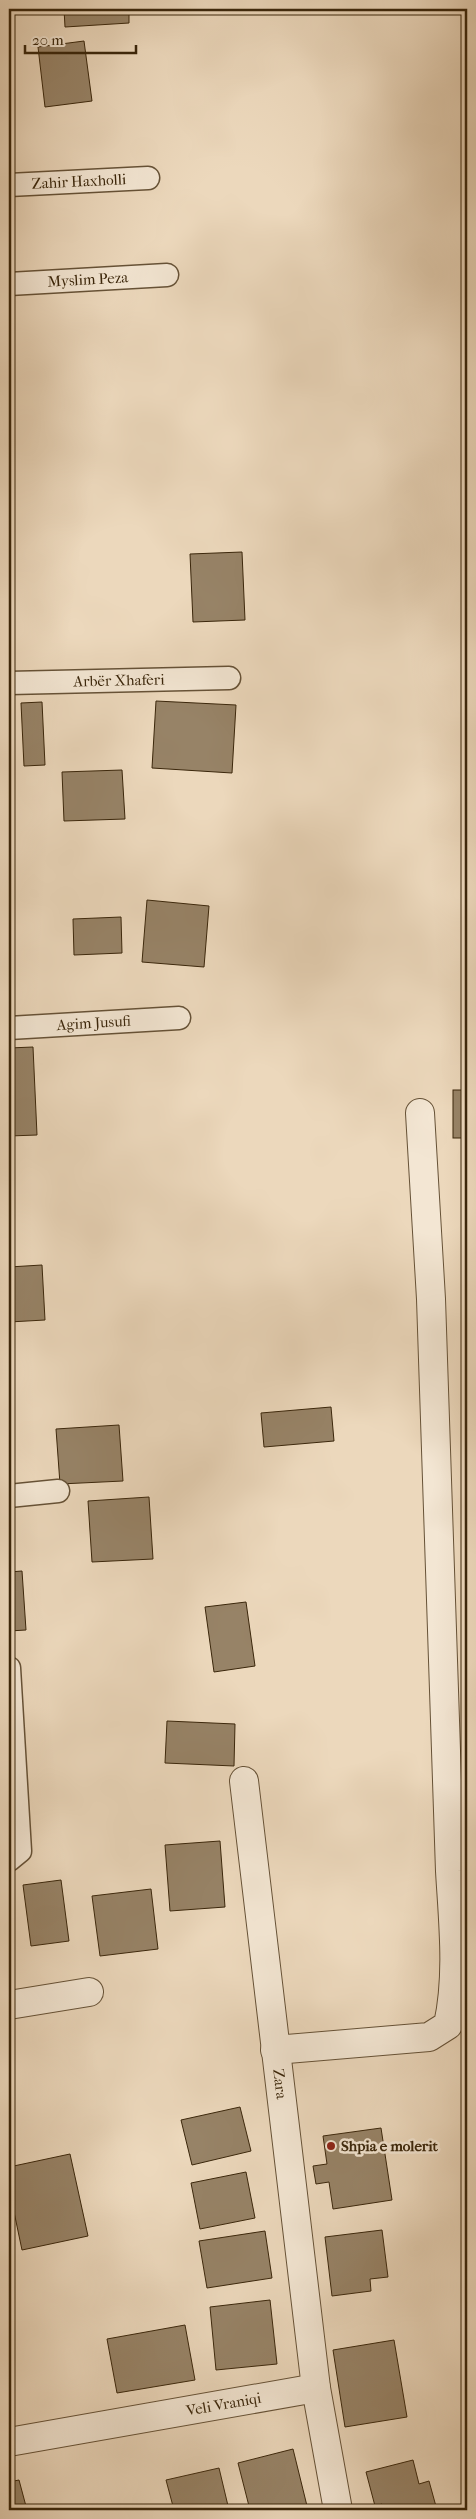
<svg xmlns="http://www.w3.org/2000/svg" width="476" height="2519" font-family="'IM FELL French Canon',serif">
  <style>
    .building { fill: #978367; stroke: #3a260b }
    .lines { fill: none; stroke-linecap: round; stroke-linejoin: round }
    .lane-casing { stroke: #665237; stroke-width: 25 }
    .street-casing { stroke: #665237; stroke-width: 30 }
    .lane { stroke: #f3e6d3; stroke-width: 22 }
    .street { stroke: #f3e6d3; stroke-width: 28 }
    .poi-dot { fill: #8f2418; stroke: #f3e6d3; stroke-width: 2 }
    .labels { text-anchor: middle; stroke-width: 5; stroke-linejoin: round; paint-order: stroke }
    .street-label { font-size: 15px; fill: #3a260b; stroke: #f3e6d3 }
    .poi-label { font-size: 15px; font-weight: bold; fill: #3a260b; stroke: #f3e6d3; text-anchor: start }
  </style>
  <rect width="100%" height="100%" fill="#ecd8bc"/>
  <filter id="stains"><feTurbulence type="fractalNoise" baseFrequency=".004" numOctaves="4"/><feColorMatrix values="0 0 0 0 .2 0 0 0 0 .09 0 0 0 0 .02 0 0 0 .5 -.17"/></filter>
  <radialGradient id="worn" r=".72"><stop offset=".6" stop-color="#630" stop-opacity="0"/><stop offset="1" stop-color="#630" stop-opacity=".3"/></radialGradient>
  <g class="building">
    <polygon points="64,9 129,9 129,23 65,27"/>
    <polygon points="84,41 92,101 45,107 38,47"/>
    <polygon points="242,552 245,620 193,622 190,554"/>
    <polygon points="156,701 236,705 232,773 152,768"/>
    <polygon points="42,702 45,765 24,766 21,703"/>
    <polygon points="122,770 125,819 64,821 62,772"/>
    <polygon points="147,900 209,906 204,967 142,962"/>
    <polygon points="121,917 122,953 74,955 73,919"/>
    <polygon points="33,1047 37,1135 9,1136 9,1048"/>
    <rect x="453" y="1090" width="14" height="48"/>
    <polygon points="42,1265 45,1320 9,1322 9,1267"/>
    <polygon points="331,1407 334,1441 264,1447 261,1413"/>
    <polygon points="119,1425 123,1481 60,1484 56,1429"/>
    <polygon points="149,1497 153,1559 92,1562 88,1501"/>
    <polygon points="22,1571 26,1630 9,1631 9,1572"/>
    <polygon points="246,1602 255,1666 214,1672 205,1607"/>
    <polygon points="167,1721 235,1724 234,1766 165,1763"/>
    <polygon points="220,1841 225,1907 170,1911 165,1845"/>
    <polygon points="61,1880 69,1941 31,1946 23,1885"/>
    <polygon points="151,1889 158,1949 100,1956 92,1896"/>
    <polygon points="240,2107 251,2151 192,2165 181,2120"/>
    <polygon points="381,2128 392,2200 333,2209 329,2182 316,2184 313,2166 327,2164 323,2136"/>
    <polygon points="70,2154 88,2236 22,2250 9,2188 9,2167"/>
    <polygon points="246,2172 255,2218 200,2229 191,2183"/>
    <polygon points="382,2230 388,2277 370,2279 371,2291 332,2296 325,2237"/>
    <polygon points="265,2231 272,2278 207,2288 199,2241"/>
    <polygon points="270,2300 277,2364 216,2370 210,2307"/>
    <polygon points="185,2325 195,2380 117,2393 107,2339"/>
    <polygon points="394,2340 407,2417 345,2427 333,2350"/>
    <polygon points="293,2449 308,2510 250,2510 238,2463"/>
    <polygon points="413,2460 419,2484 429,2481 437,2510 384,2510 382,2504 375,2506 366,2472"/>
    <polygon points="219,2468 229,2510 174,2510 166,2480"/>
    <polygon points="19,2480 27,2510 9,2510 9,2482"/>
  </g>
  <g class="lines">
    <defs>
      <g id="lane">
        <path id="s1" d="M9 185 148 178"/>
        <path id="s2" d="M9 284 167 275"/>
        <path id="s3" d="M9 683 229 678"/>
        <path id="s4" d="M9 1028 179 1018"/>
        <polyline points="9,1496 58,1491"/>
        <polyline points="9,1668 20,1851 9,1860"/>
      </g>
      <g id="street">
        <path id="s5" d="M244 1781 316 2388 338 2510"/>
        <polyline points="9,2005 89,1992"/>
        <path d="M275 2050 429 2037 448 2025C459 1975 453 1922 450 1871L431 1299 420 1113"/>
        <path id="s6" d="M9 2442 316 2388"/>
      </g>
    </defs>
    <use href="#lane" class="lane-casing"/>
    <use href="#street" class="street-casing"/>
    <use href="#lane" class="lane"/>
    <use href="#street" class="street"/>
  </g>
  <circle class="poi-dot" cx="331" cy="2146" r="5"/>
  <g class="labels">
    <g class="street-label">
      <text dy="5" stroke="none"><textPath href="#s1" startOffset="70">Zahir Haxholli</textPath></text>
      <text dy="5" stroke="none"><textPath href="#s2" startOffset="79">Myslim Peza</textPath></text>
      <text dy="5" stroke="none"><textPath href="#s3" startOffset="110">Arbër Xhaferi</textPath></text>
      <text dy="5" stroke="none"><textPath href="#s4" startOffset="85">Agim Jusufi</textPath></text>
      <text dy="5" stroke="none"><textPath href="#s5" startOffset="305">Zara</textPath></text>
      <text dy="5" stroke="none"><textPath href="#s6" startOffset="218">Veli Vraniqi</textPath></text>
    </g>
    <g class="poi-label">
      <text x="341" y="2151">Shpia e molerit</text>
    </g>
  </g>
  <rect width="476" height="2519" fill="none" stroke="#ecd8bc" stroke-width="30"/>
  <rect x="10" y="10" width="456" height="2499" fill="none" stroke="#3a260b" stroke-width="2.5"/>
  <rect x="15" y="15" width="446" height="2489" fill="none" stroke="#3a260b"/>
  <path d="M25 45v8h111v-8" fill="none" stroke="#3a260b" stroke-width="2.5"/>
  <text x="32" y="45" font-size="15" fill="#3a260b" stroke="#f3e6d3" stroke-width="4" paint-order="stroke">20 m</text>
  <rect width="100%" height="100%" filter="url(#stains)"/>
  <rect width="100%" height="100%" fill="url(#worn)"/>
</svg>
